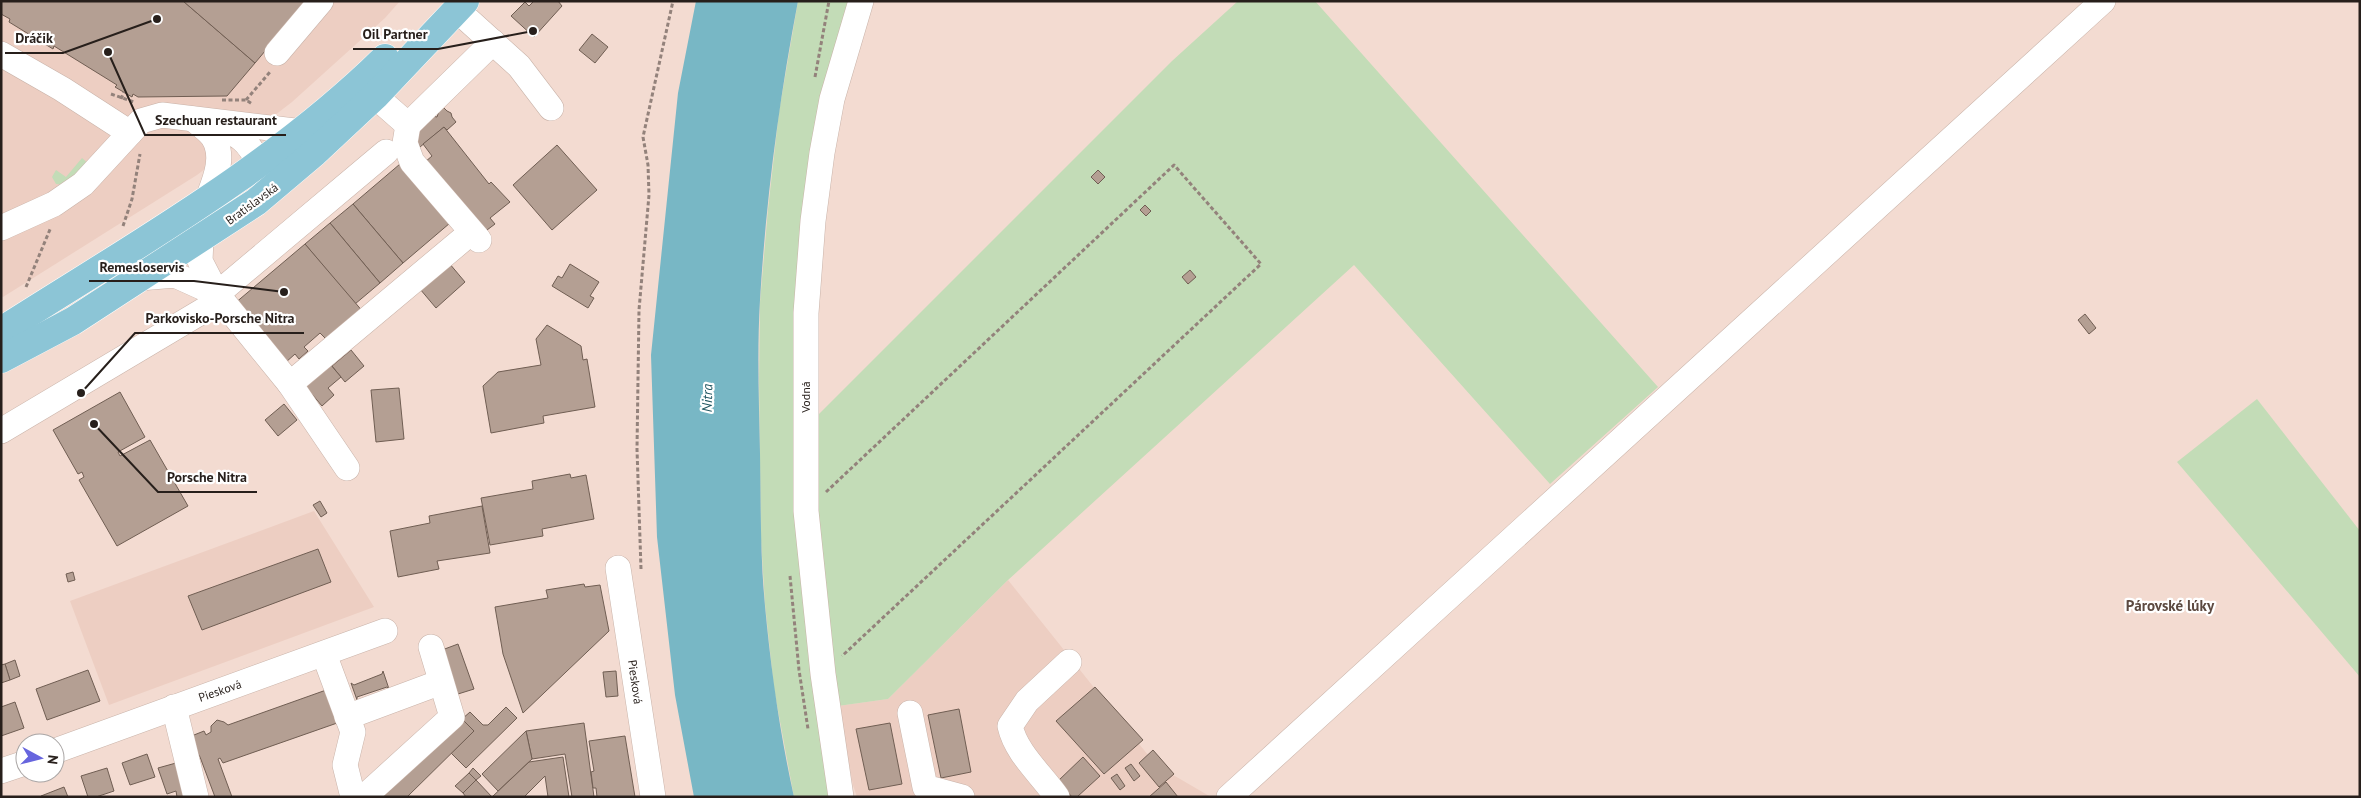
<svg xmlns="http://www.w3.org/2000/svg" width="2361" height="798" font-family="'PT Sans',sans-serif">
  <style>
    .built { fill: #edcec2 }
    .green { fill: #c3dcb7 }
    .water { fill: #78b7c5 }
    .building { fill: #b49f93; stroke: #705e53 }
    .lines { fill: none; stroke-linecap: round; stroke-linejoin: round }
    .minor-casing { stroke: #c9b3a9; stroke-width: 26 }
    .major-casing { stroke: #fff; stroke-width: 29 }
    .path { stroke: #93827b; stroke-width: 3; stroke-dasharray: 4 2.5; stroke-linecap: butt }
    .minor { stroke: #fff; stroke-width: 25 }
    .major { stroke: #8cc5d6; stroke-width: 28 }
    .labels { text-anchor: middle; stroke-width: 4.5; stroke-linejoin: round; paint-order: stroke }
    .street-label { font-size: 12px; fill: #271f1b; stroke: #fff }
    .water-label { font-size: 14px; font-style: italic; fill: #215661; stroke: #fff }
    .quarter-label { font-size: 15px; font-weight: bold; fill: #5c4940; stroke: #fff }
    .leader { fill: none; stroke: #271f1b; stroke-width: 2 }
    .callout-dot { fill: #271f1b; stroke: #fff; stroke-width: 2 }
    .callout-label { font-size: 14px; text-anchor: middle; font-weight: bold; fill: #271f1b; stroke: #fff; stroke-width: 4.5; stroke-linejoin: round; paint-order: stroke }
  </style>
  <rect width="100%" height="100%" fill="#f3dbd1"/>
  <g class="built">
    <polygon points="1,1 400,1 385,18 292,102 197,175 3,297 1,296"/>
    <polygon points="314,511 374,607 109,705 70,601"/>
    <polygon points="1008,580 1156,765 1211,797 857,797 853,785 838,706 888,699"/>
  </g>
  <g class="green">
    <polygon points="798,1 855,1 802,300 834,797 794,797 774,689 765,604 761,540 759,381 760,302 768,209 779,112"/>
    <polygon points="1238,1 1315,1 1658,387 1550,484 1354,265 1008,580 888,699 838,706 808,425 1172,61"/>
    <polygon points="82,158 91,166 65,185 56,184 52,177 56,170 66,177"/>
    <polygon points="2257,399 2360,531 2360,677 2177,462"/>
  </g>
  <path class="water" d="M696 1H798C779 100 766 200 760 300 757 351 759 402 760 453 761 504 760 555 765 606 771 670 780 734 794 797H694L675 695 657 537 651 355 678 93Z"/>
  <g class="building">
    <polygon points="1,1 183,1 255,63 227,96 138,97 133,94 132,97 115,87 117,85 54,46 53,49 9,22 10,19 1,14"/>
    <polygon points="183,1 307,1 255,63"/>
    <polygon points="534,1 558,1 562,6 534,37 511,16 525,2 529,6"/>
    <polygon points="592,34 608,47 595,63 579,50"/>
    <polygon points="441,105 447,111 451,113 452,117 456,122 447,130 444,127 420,147 411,130 427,124 427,115 437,117"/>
    <polygon points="444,127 489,184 491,182 510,202 490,218 495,224 483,233 425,162 432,156 423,144"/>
    <polygon points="557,145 597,190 552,230 513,185"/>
    <polygon points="400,164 450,223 403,263 353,204"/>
    <polygon points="1098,170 1105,177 1098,184 1091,177"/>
    <polygon points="353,204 403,263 380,283 330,223"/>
    <polygon points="1145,205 1151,211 1146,216 1140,210"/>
    <polygon points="330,223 380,283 355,304 305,244"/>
    <polygon points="305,244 364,313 326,339 320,333 304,347 308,351 299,359 295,354 285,363 234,304"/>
    <polygon points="449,263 465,282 436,308 420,289"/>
    <polygon points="570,264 599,282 590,296 594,298 588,308 552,286 558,276 562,278"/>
    <polygon points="1190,270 1196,277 1188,284 1182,277"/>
    <polygon points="2085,314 2096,328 2089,334 2078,320"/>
    <polygon points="547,325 581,346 583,360 587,359 595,407 543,416 544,423 491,433 483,386 498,372 541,365 536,339"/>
    <polygon points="351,350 364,366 345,382 332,366"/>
    <polygon points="330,364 341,377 328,388 334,395 322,406 305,386"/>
    <polygon points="399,388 404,439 376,442 371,390"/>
    <polygon points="120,392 145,437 118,452 120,456 150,440 188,506 117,546 79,480 84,477 82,472 78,474 53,430"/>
    <polygon points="284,404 297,420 278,436 265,420"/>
    <polygon points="570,474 571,478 586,475 594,519 542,529 543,536 490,545 481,498 533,489 532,481"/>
    <polygon points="320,501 327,513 321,517 313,505"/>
    <polygon points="482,506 490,553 437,561 439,569 398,577 390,531 430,523 429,516"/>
    <polygon points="318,549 331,582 202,630 188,596"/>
    <polygon points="73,572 75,580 68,582 66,574"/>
    <polygon points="584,584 585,587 600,585 609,631 523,713 503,654 495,607 548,598 546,590"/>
    <polygon points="458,644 474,689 458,694 442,650"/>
    <polygon points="15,660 20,676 10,680 5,664"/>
    <polygon points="5,664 10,680 1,683 1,665"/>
    <polygon points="88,670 100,701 47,720 36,689"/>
    <polygon points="383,671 389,689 387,687 357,697 357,700 351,683 354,685 382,674"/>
    <polygon points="616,671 618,696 606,697 603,672"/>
    <polygon points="1095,687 1143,740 1104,774 1056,721"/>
    <polygon points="329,689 340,722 223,763 220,758 218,759 232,797 215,797 200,757 189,737 204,731 206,735 211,732 211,726 217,720 224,722 228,725"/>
    <polygon points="15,702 24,728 1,736 1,707"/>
    <polygon points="506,707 517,718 466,768 451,753 474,731 462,719 470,712 483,725 488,725"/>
    <polygon points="959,709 971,772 941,778 928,715"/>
    <polygon points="462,719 474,731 407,797 383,797"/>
    <polygon points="584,723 594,797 572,797 565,754 532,759 526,731"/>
    <polygon points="890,723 902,784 869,790 856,729"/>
    <polygon points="526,731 532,759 498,791 482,774"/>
    <polygon points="625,736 635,797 597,797 596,788 593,788 591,772 594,771 589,741"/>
    <polygon points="1153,750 1174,774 1159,787 1139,763"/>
    <polygon points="147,754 155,777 130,785 122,763"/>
    <polygon points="563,757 569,797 548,797 545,776 524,797 492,797 529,762"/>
    <polygon points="1083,757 1100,776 1077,797 1072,797 1058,781"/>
    <polygon points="176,763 185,797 177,797 176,791 167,794 158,768"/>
    <polygon points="1131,764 1140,776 1134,781 1125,768"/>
    <polygon points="107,768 114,791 96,797 88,797 81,776"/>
    <polygon points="473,768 481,776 476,780 469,773"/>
    <polygon points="469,773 476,780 463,793 455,786"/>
    <polygon points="1117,774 1125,786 1120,790 1111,778"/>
    <polygon points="476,780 492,797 466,797 463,793"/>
    <polygon points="1166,782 1178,797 1149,797"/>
    <polygon points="64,787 68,797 41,797 41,796"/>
  </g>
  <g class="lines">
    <defs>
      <g id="minor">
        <polyline points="457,10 519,66 551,108"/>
        <polyline points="277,53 321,1"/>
        <polyline points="1,54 62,89 130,133"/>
        <polyline points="375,96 408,125 493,42"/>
        <path d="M193 119C199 124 208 130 213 137 226 157 214 182 207 201"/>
        <polyline points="408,125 405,143 412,162 479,240"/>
        <path d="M216 127C240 135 248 140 259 164"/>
        <polyline points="1,228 54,204 83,184 141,121 162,115 303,132"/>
        <polyline points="201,239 200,261 217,294 290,384 462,240"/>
        <polyline points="140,278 175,275 217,294"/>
        <polyline points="290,384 347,468"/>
        <polyline points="1,431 211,306 217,294 386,152"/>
        <polyline points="618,568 653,797"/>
        <polyline points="324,654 353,732 345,765 353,797"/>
        <polyline points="174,707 196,797"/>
        <polyline points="910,713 925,787 962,797"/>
        <polyline points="347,717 441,682"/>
        <polyline points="55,751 385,631"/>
        <polyline points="1,771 25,763"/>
        <polyline points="364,797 452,717 431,647"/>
        <polyline points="841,797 823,674 806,511 806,313 813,221 822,153 832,99 861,1"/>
        <path d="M1057 797C1041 774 1016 753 1010 726L1027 701 1069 662"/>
        <polyline points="1229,797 2103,1"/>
      </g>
      <g id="major">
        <path d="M1 331C134 246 272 169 385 58"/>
        <polyline points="1,359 73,321 256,202 314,153 375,96 465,1"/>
      </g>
    </defs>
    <use href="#minor" class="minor-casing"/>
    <use href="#major" class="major-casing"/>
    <g class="path">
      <polyline points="815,77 829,1"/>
      <polyline points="111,94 134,102"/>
      <polyline points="121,99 124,92"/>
      <polyline points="222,100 246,100 252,104"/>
      <polyline points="246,100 270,72"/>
      <polyline points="123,226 132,199 140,154"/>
      <polyline points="26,287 51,227"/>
      <polyline points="826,492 1174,165 1261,264 842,656"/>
      <polyline points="641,569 637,449 639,310 649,195 648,165 643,137 673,1"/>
      <polyline points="790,576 799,670 808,729"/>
    </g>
    <use href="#minor" class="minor"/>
    <use href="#major" class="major"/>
  </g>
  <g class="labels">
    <g class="street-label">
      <text transform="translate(252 204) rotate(-36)" y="4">Bratislavská</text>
      <text transform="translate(806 397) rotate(-90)" y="4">Vodná</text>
      <text transform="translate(635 682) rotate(82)" y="4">Piesková</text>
      <text transform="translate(220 691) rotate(-19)" y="4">Piesková</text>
    </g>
    <g class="water-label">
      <text transform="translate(707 398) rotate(-89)" y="5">Nitra</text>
    </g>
    <g class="quarter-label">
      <text x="2170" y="611">Párovské lúky</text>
    </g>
  </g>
  <path class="leader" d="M533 31L438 49H353M157 19L63 53H5M108 52L145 135H286M284 292L194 281H89M81 393L135 333H304M94 424L158 492H257"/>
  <g class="callout-dot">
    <circle cx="533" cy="31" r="5"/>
    <circle cx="157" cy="19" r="5"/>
    <circle cx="108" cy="52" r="5"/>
    <circle cx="284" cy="292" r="5"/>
    <circle cx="81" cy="393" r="5"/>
    <circle cx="94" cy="424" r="5"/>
  </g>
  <g class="callout-label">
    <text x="395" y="39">Oil Partner</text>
    <text x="34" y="43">Dráčik</text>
    <text x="216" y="125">Szechuan restaurant</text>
    <text x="142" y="272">Remesloservis</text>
    <text x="220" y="323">Parkovisko-Porsche Nitra</text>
    <text x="207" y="482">Porsche Nitra</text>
  </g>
  <rect width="2361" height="798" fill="none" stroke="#271f1b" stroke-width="5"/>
  <g transform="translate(40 758) rotate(97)"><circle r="24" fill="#ffffff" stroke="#a9a5a4"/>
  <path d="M0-4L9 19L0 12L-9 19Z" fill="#6765de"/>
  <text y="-8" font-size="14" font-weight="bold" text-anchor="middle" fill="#271f1b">N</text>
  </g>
</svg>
